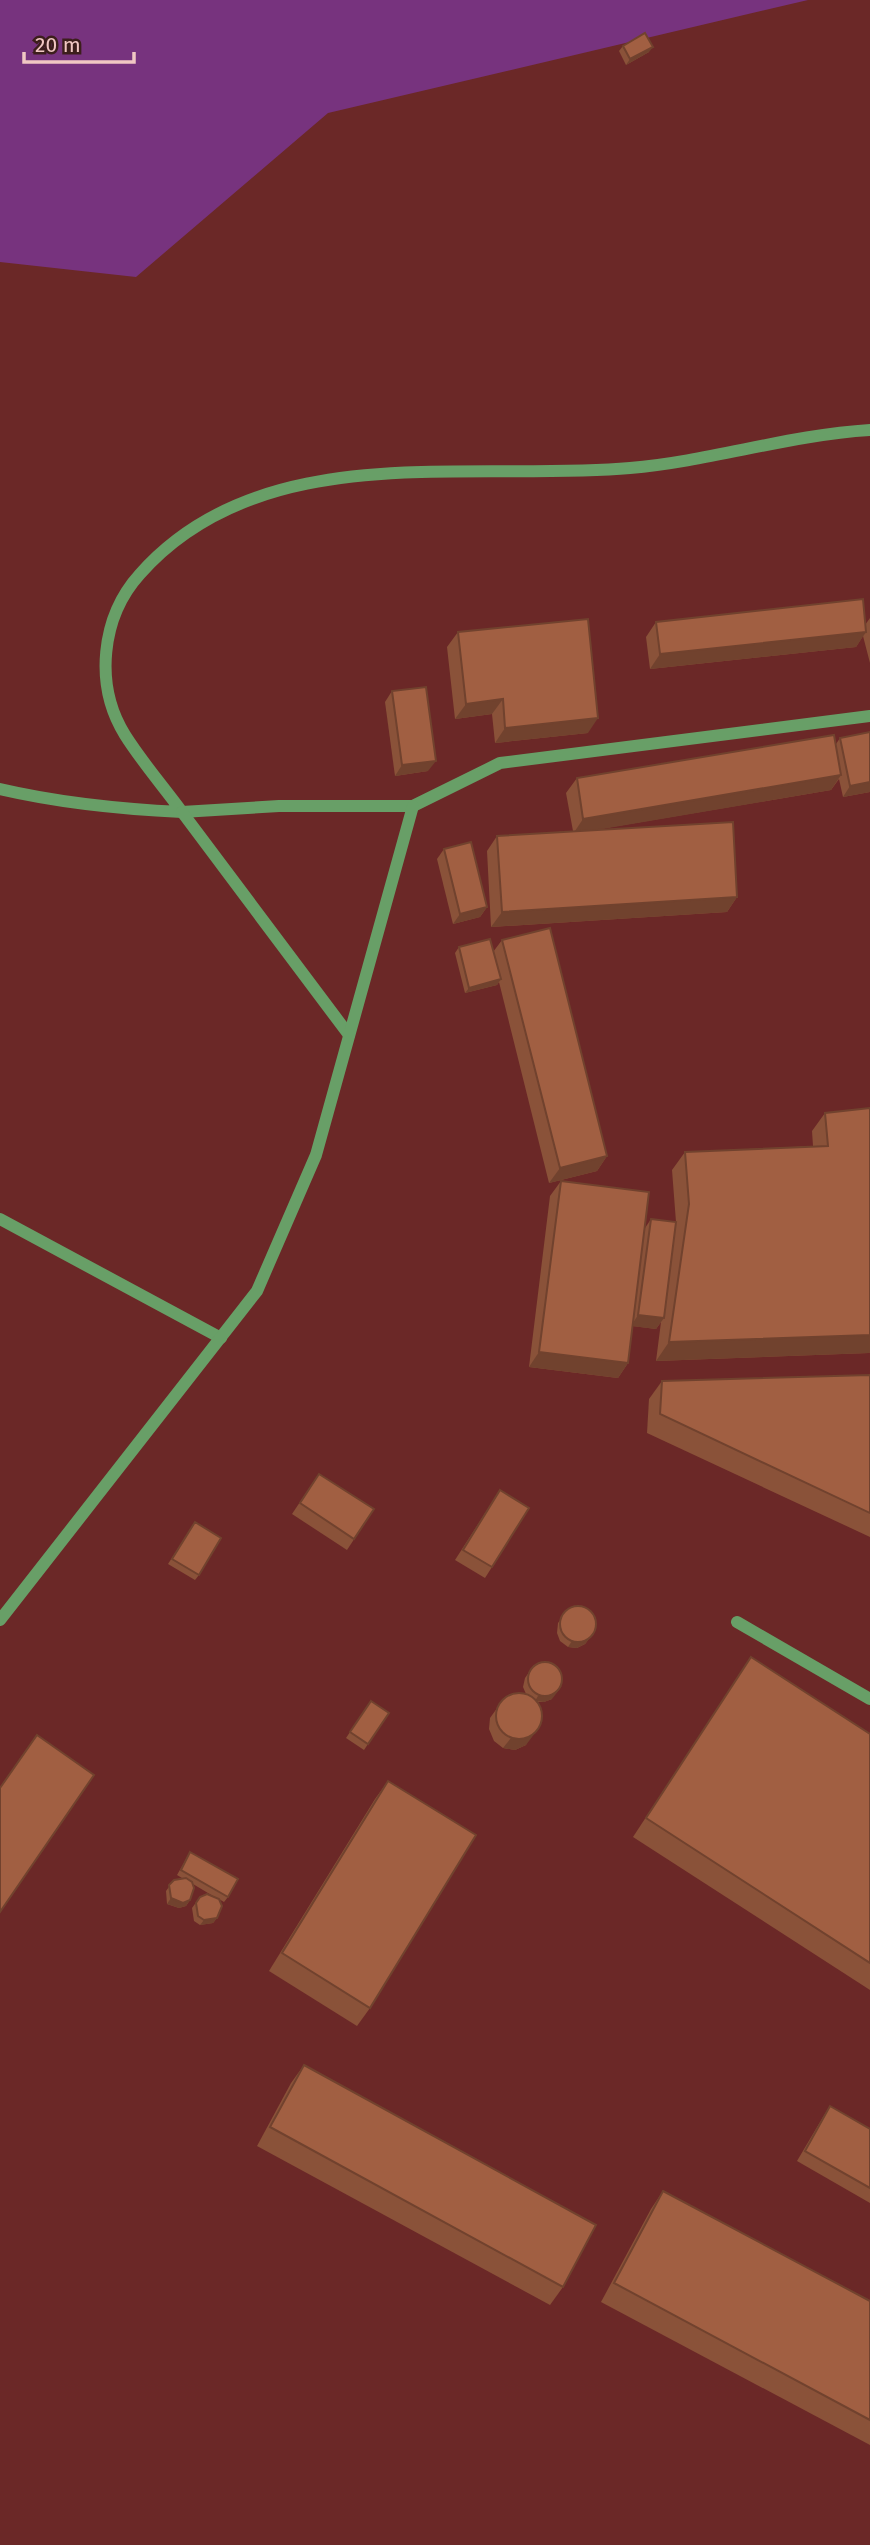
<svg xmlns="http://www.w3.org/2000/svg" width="870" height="2545" font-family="'Fira Sans',sans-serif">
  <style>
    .green { fill: #77337e }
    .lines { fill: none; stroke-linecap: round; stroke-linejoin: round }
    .minor { stroke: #689f67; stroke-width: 12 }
    .wall { fill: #8a5239 }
    .shaded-wall { fill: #71422e }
    .building { fill: #a15f42; stroke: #71422e; stroke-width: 2 }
  </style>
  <rect width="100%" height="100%" fill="#6b2827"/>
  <polygon class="green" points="0,0 808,0 328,113 136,277 0,262"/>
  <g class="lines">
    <g class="minor">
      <path d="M0 789C60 803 120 809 182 812 163 786 142 762 125 735 94 685 101 617 140 574 261 437 468 482 630 468 711 461 789 435 870 430"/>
      <polyline points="182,812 279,806 413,806 500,763 870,716"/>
      <polyline points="182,812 349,1035"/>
      <polyline points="0,1219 221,1338"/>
      <polyline points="0,1620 257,1291 316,1155 413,806"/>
      <polyline points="737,1622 870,1699"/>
    </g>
  </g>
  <g class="wall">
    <polygon points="623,46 649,52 626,65 619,51"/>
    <polygon points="870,618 870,663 863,636 856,647 650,669 646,637 656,622 865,625"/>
    <polygon points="458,632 588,733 495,743 492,714 455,719 447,647"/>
    <polygon points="392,691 428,771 395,776 385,702"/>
    <polygon points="840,738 870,792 843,797 839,779 831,790 594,830 737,897 727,912 491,927 487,851 497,836 573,831 566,793 577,778 836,744"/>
    <polygon points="444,849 487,907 480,917 453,924 437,859"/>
    <polygon points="502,940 607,1156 597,1171 549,1183 499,982 497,985 465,993 455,953 459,947 493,952"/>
    <polygon points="870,1108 870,1352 869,1353 656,1361 661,1322 656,1329 633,1326 628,1363 618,1378 529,1367 550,1196 561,1181 645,1228 651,1219 676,1222 672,1170 685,1152 813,1146 812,1131 825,1113"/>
    <polygon points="870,1375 870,1537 647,1433 649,1399 662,1381"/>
    <polygon points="312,1484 374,1509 347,1550 292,1514"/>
    <polygon points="500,1490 492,1567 485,1578 455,1560"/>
    <polygon points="195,1522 199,1575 195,1580 168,1564"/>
    <polygon points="567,1611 595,1631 585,1644 577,1648 568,1647 560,1641 557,1633 558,1623"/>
    <polygon points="751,1657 870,1734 870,1990 633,1837"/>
    <polygon points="534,1665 552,1699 544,1702 538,1702 526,1745 515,1750 503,1748 494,1741 489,1729 490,1718 505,1697 526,1694 523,1687 525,1678"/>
    <polygon points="371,1701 389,1713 364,1750 346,1738"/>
    <polygon points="388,1781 370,2008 357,2026 269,1971 375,1799"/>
    <polygon points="190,1852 228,1897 224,1902 219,1899 217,1918 213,1923 200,1925 194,1921 192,1908 200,1897 218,1899 193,1884 190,1900 186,1906 179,1908 167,1904 166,1891 174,1880 182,1878 177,1875"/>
    <polygon points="304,2065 563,2287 550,2305 257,2146 291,2083"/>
    <polygon points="830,2106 870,2129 870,2203 797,2161 823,2117"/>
    <polygon points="663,2191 870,2301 870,2445 601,2302 651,2209"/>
  </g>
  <g class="shaded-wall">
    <polygon points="653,47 649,52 626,65 630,59"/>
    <polygon points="866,632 856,647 650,669 660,654"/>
    <polygon points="503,699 492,714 455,719 466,704"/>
    <polygon points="598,718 588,733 495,743 505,728"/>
    <polygon points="436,761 428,771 395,776 402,765"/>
    <polygon points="841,775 831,790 573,834 583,819"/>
    <polygon points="870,782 870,792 843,797 850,786"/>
    <polygon points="737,897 727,912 491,927 502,912"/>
    <polygon points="487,907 480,917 453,924 460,914"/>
    <polygon points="501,979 497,985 465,993 469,988"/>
    <polygon points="607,1156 597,1171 549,1183 560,1168"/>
    <polygon points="638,1315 664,1318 656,1329 631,1326"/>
    <polygon points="870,1335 870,1352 869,1353 656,1361 669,1342"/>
    <polygon points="539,1352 628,1363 618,1378 529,1367"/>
    <polygon points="589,1639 585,1644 577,1648 568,1647 572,1641"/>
    <polygon points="562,1686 552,1699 544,1702 535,1701 538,1696"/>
    <polygon points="541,1725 526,1745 515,1750 503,1748 511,1738"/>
    <polygon points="171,1898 190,1900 186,1906 179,1908 167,1904"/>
    <polygon points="217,1918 213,1923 200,1925 204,1920"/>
  </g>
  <g class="building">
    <polygon points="645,33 653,47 630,59 623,46"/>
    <polygon points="863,599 866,632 660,654 656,622"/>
    <polygon points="588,619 598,718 505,728 503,699 466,704 458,632"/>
    <polygon points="426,687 436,761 402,765 392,691"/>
    <polygon points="870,732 870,782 850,786 840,738"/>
    <polygon points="834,735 841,775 583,819 577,778"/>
    <polygon points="733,822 737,897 502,912 497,836"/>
    <polygon points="471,842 487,907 460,914 444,849"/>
    <polygon points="550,928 607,1156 560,1168 502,940"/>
    <polygon points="490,939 501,979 469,988 459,947"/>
    <polygon points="870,1108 870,1335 669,1342 689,1204 685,1152 828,1146 825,1113"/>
    <polygon points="561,1181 649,1192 628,1363 539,1352"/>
    <polygon points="651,1219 676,1222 664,1318 638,1315"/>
    <polygon points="870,1375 870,1513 660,1414 662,1381"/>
    <polygon points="319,1474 374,1509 354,1539 300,1503"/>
    <polygon points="500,1490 529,1508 492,1567 463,1550"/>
    <polygon points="195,1522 221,1538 199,1575 172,1559"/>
    <circle cx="578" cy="1624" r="18"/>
    <polygon points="751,1657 870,1734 870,1963 646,1818"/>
    <circle cx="545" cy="1679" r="17"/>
    <circle cx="519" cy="1716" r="23"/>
    <polygon points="371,1701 389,1713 368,1744 350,1732"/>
    <polygon points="37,1735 94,1775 0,1912 0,1788"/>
    <polygon points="388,1781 476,1835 370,2008 282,1953"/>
    <polygon points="190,1852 238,1879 228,1897 181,1870"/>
    <polygon points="186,1878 192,1882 194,1888 190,1900 183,1903 171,1898 169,1885 174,1880"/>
    <polygon points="207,1894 219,1899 222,1906 217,1918 204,1920 198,1916 196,1903 200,1897"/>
    <polygon points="304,2065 596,2225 563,2287 270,2127"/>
    <polygon points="830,2106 870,2129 870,2188 805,2151"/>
    <polygon points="663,2191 870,2301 870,2420 614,2283"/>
  </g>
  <path d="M24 52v10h110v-10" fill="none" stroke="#f1c7c3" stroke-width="3.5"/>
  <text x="35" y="52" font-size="21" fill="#f1c7c3" stroke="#3c1e1c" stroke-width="5" paint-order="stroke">20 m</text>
</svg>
